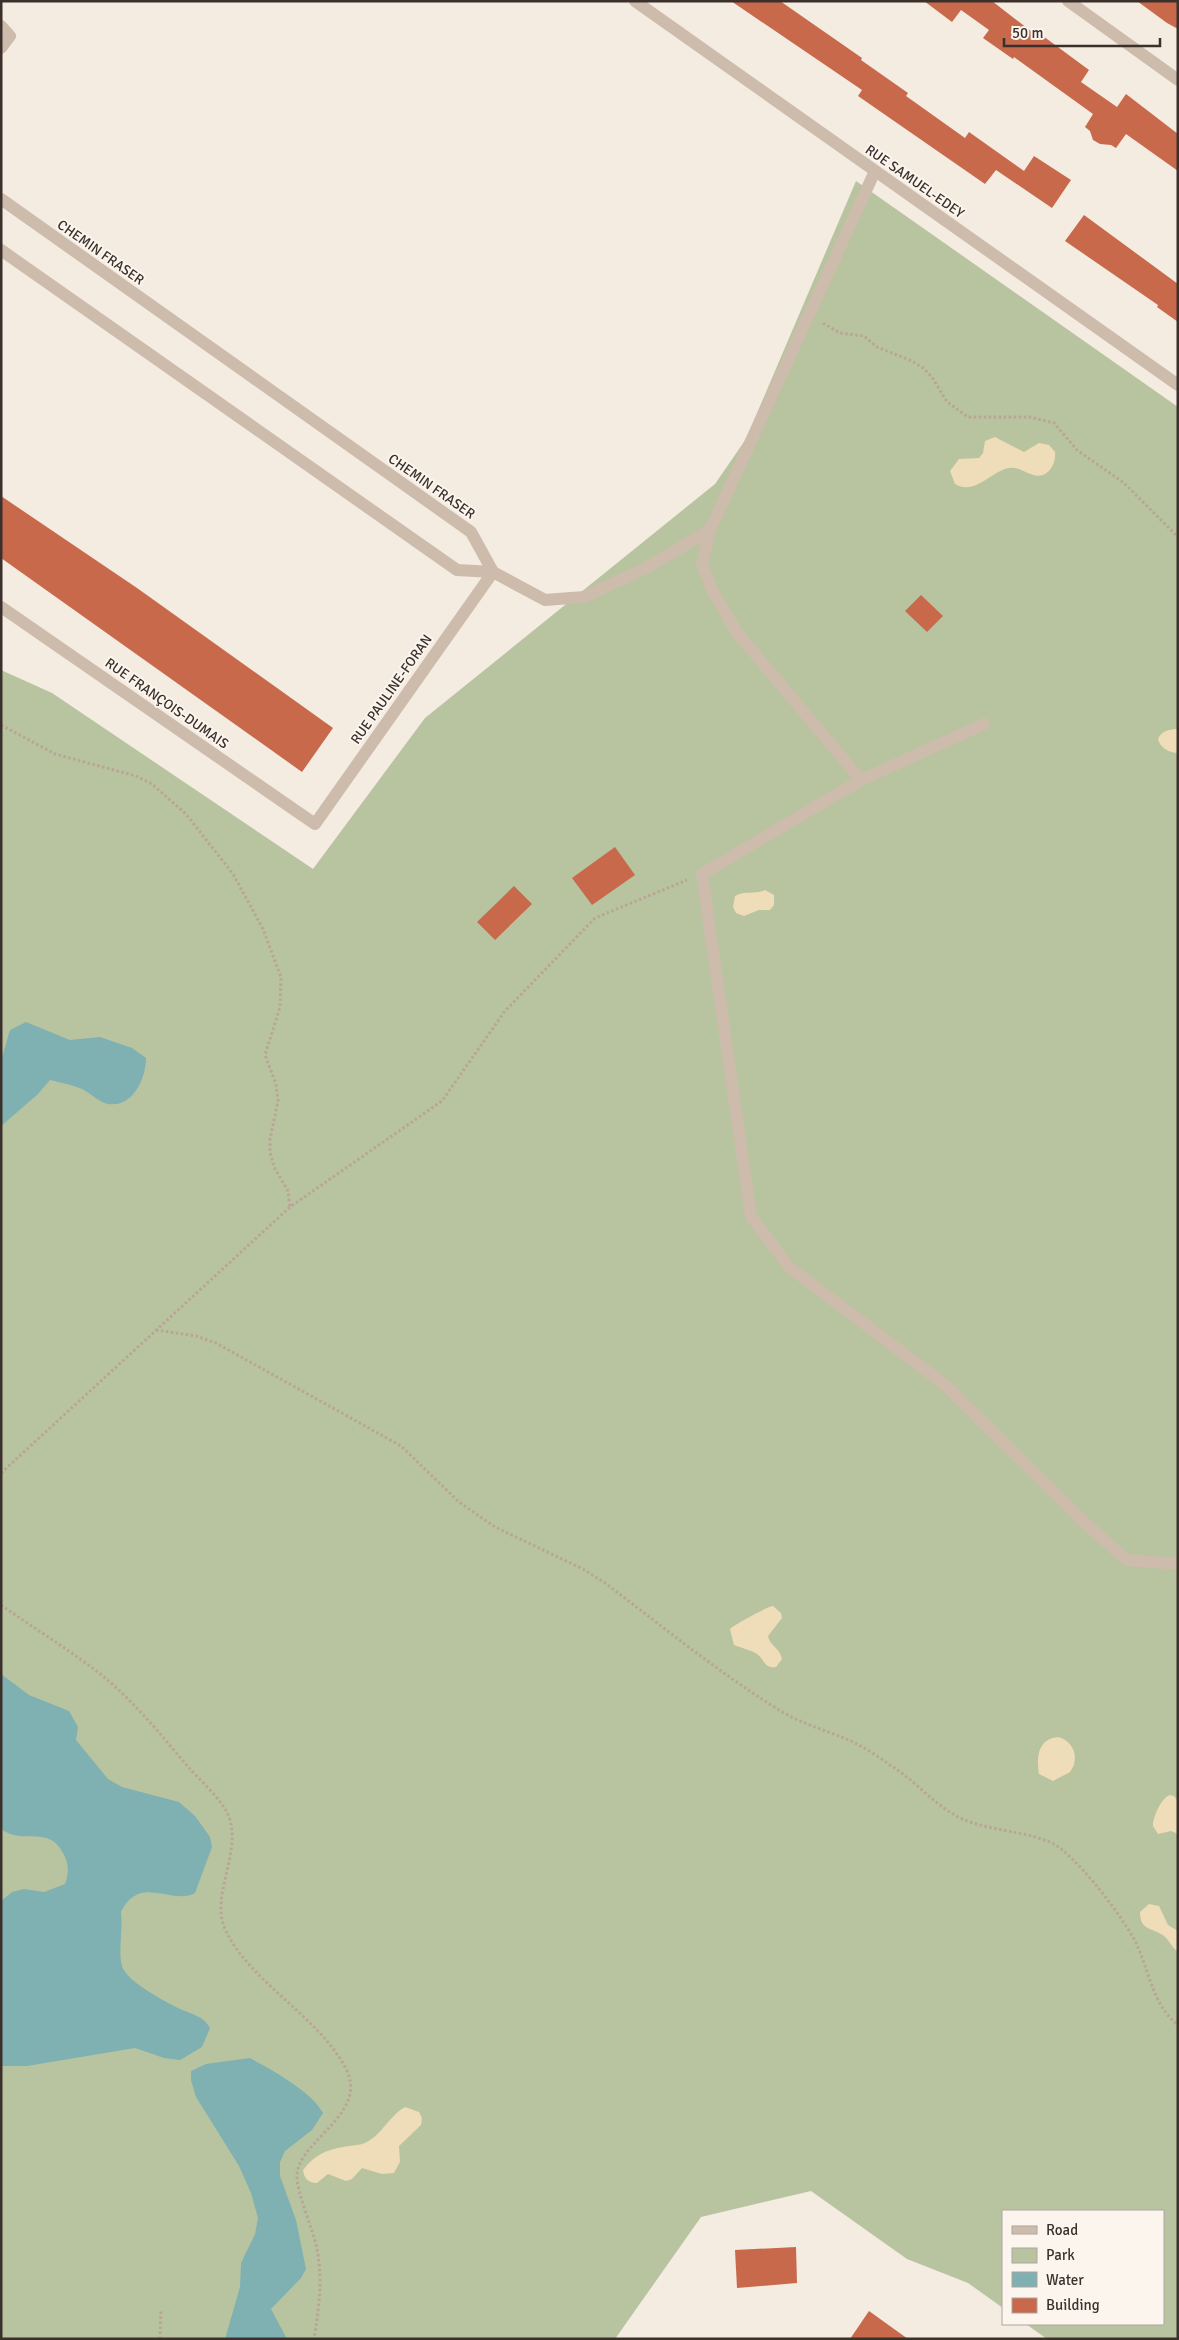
<svg xmlns="http://www.w3.org/2000/svg" width="1179" height="2340" font-family="Signika,sans-serif">
  <style>
    .green { fill: #b8c4a0 }
    .sand { fill: #efdcb8 }
    .water { fill: #7fb0b2 }
    .building { fill: #c8694b }
    .lines { fill: none; stroke-linecap: round; stroke-linejoin: round }
    .path { stroke: #b9a596; stroke-width: 3; stroke-dasharray: 2.5 2.5; stroke-linecap: butt }
    .minor { stroke: #cdbbac; stroke-width: 12 }
    .labels { text-anchor: middle; stroke-width: 4; stroke-linejoin: round; paint-order: stroke }
    .street-label { font-size: 14px; fill: #3b302b; stroke: #fbf5ee }
  </style>
  <rect width="100%" height="100%" fill="#f4ebe1"/>
  <polygon class="green" points="856,181 1178,407 1178,2339 1047,2339 1026,2324 1163,2324 1163,2211 1003,2211 1003,2308 968,2283 907,2259 811,2191 701,2217 615,2339 1,2339 1,670 52,693 313,869 425,718 715,484 746,439"/>
  <g class="sand">
    <path d="M995 437 1024 452 1039 443 1049 445 1055 452C1056 461 1052 471 1043 475 1031 479 1022 466 1009 468 991 471 975 496 955 484L950 471 959 459 979 458 983 453 985 441Z"/>
    <path d="M1178 729V753C1170 753 1160 748 1158 739 1161 731 1170 729 1178 729Z"/>
    <path d="M765 890 774 895V905L770 910H759L744 916 736 913 733 907 735 896C745 890 755 895 765 890Z"/>
    <path d="M773 1606 781 1613 782 1618 768 1636C770 1646 780 1648 782 1659L776 1667C764 1669 765 1660 757 1654 751 1650 741 1648 734 1645L730 1629C732 1626 768 1606 773 1606Z"/>
    <path d="M1058 1737C1074 1741 1080 1759 1070 1772L1053 1781 1039 1774C1036 1757 1038 1739 1058 1737Z"/>
    <path d="M1170 1795 1174 1796 1178 1801V1834L1171 1831 1158 1834 1153 1826C1153 1817 1161 1798 1170 1795Z"/>
    <path d="M1149 1904 1159 1906 1168 1925 1178 1931V1952C1172 1948 1170 1941 1164 1936 1152 1927 1140 1931 1140 1912Z"/>
    <path d="M405 2107 419 2112 422 2118 421 2125 399 2146 400 2162 394 2173 382 2174 362 2168 352 2179 346 2181 328 2174 317 2183C308 2183 304 2178 303 2170 316 2153 329 2149 349 2146 354 2145 360 2145 365 2143 381 2136 389 2116 405 2107Z"/>
  </g>
  <g class="water">
    <path d="M26 1022 70 1040 100 1037 132 1048 146 1058C146 1078 133 1108 108 1104 101 1103 91 1094 84 1090 74 1085 62 1083 50 1080L37 1095 1 1126V1061L10 1030Z"/>
    <path d="M1 1674 29 1695 69 1711 78 1727 76 1740 108 1779 122 1787 179 1802 195 1816 210 1837 212 1847 195 1893C172 1906 140 1873 121 1912 123 1927 118 1954 122 1966 126 1981 164 2001 178 2008 190 2014 203 2015 210 2028L202 2047 180 2060 164 2058 135 2048 27 2066H1V1901L12 1892 24 1889 44 1892 65 1884C69 1873 69 1863 63 1853 48 1824 24 1846 1 1829Z"/>
    <path d="M250 2058C272 2070 311 2091 323 2113L312 2130 285 2151 280 2162V2176L296 2220 306 2269 301 2278 271 2309 287 2339H225L240 2287 241 2263 255 2234 258 2218 251 2193 239 2166 196 2097 191 2080V2071L206 2064Z"/>
  </g>
  <g class="building">
    <polygon points="731,1 780,1 862,58 861,60 908,93 906,96 965,138 969,132 1024,171 1034,156 1071,180 1052,208 996,170 985,184 858,96 862,90"/>
    <polygon points="924,1 992,1 1041,39 1043,36 1089,70 1081,82 1117,107 1126,94 1178,134 1178,171 1126,134 1116,148 1111,145 1100,144 1093,140 1090,131 1085,127 1093,114 1014,57 1013,59 983,38 989,30 961,10 952,22"/>
    <polygon points="1137,1 1178,1 1178,29 1167,23"/>
    <polygon points="1084,215 1178,284 1178,322 1157,307 1158,305 1065,241"/>
    <polygon points="1,496 137,588 333,728 302,772 1,558"/>
    <polygon points="921,595 943,616 927,632 905,611"/>
    <polygon points="615,847 635,875 592,905 572,878"/>
    <polygon points="514,886 532,904 495,940 477,922"/>
    <polygon points="796,2247 797,2283 737,2288 735,2250"/>
    <polygon points="869,2311 908,2339 850,2339"/>
  </g>
  <g class="lines">
    <g class="path">
      <polyline points="823,323 840,333 864,336 877,347 912,361 923,368 932,377 947,402 968,417 1030,417 1054,423 1077,450 1124,483 1178,537"/>
      <polyline points="1,725 55,754 136,776 152,784 186,814 233,874 263,929 281,977 280,1007 265,1055 276,1084 278,1101 270,1139 270,1152 274,1167 288,1191 290,1207"/>
      <path d="M156 1330 196 1336 216 1343 401 1446 459 1502 495 1527 583 1569 605 1583C662 1626 718 1672 779 1710 803 1725 830 1731 855 1743 867 1749 879 1757 890 1765 913 1779 930 1800 953 1814 983 1833 1034 1829 1060 1848 1085 1868 1118 1911 1134 1939 1149 1967 1151 2004 1178 2025"/>
      <polyline points="1,1473 290,1207 442,1101 505,1011 595,918 687,880"/>
      <path d="M1 1605C32 1627 65 1647 95 1670 131 1697 160 1734 189 1768 201 1781 223 1801 229 1817 242 1853 210 1896 225 1929 248 1981 319 2016 346 2069 369 2113 300 2140 297 2174 296 2192 313 2229 317 2249 323 2281 319 2307 314 2339"/>
      <polyline points="160,2339 161,2309"/>
    </g>
    <g class="minor">
      <polyline points="635,1 1178,385"/>
      <polyline points="1068,1 1178,80"/>
      <polyline points="1,26 10,36 1,48"/>
      <polyline points="1,199 471,532 493,572"/>
      <polyline points="1,250 457,570 493,572 545,600 584,597 646,568 710,530 702,564 713,592 738,634 861,780"/>
      <polyline points="710,530 875,171"/>
      <polyline points="1,607 315,824 493,572"/>
      <polyline points="984,724 861,780 702,874 751,1216 789,1267 944,1384 1086,1524 1127,1560 1178,1564"/>
    </g>
  </g>
  <g class="labels">
    <g class="street-label">
      <text transform="translate(915 181) rotate(35)" y="5">RUE SAMUEL-EDEY</text>
      <text transform="translate(101 252) rotate(35)" y="5">CHEMIN FRASER</text>
      <text transform="translate(432 486) rotate(35)" y="5">CHEMIN FRASER</text>
      <text transform="translate(391 689) rotate(-55)" y="5">RUE PAULINE-FORAN</text>
      <text transform="translate(167 703) rotate(35)" y="5">RUE FRANÇOIS-DUMAIS</text>
    </g>
  </g>
  <rect width="1179" height="2340" fill="none" stroke="#3b302b" stroke-width="5"/>
  <rect x="1002" y="2210" width="162" height="115" fill="#fbf5ee" stroke="#aea6a0"/>
  <rect x="1012" y="2226" width="25" height="8" fill="#cdbbac" stroke="#aea6a0"/>
  <text x="1046" y="2235" font-size="15" fill="#3b302b">Road</text>
  <rect x="1012" y="2248" width="25" height="15" fill="#b8c4a0" stroke="#aea6a0"/>
  <text x="1046" y="2260" font-size="15" fill="#3b302b">Park</text>
  <rect x="1012" y="2272" width="25" height="15" fill="#7fb0b2" stroke="#aea6a0"/>
  <text x="1046" y="2285" font-size="15" fill="#3b302b">Water</text>
  <rect x="1012" y="2298" width="25" height="15" fill="#c8694b" stroke="#aea6a0"/>
  <text x="1046" y="2310" font-size="15" fill="#3b302b">Building</text>
  <path d="M1004 38v8h156v-8" fill="none" stroke="#3b302b" stroke-width="2.5"/>
  <text x="1012" y="38" font-size="15" fill="#3b302b" stroke="#fbf5ee" stroke-width="4" paint-order="stroke">50 m</text>
</svg>
